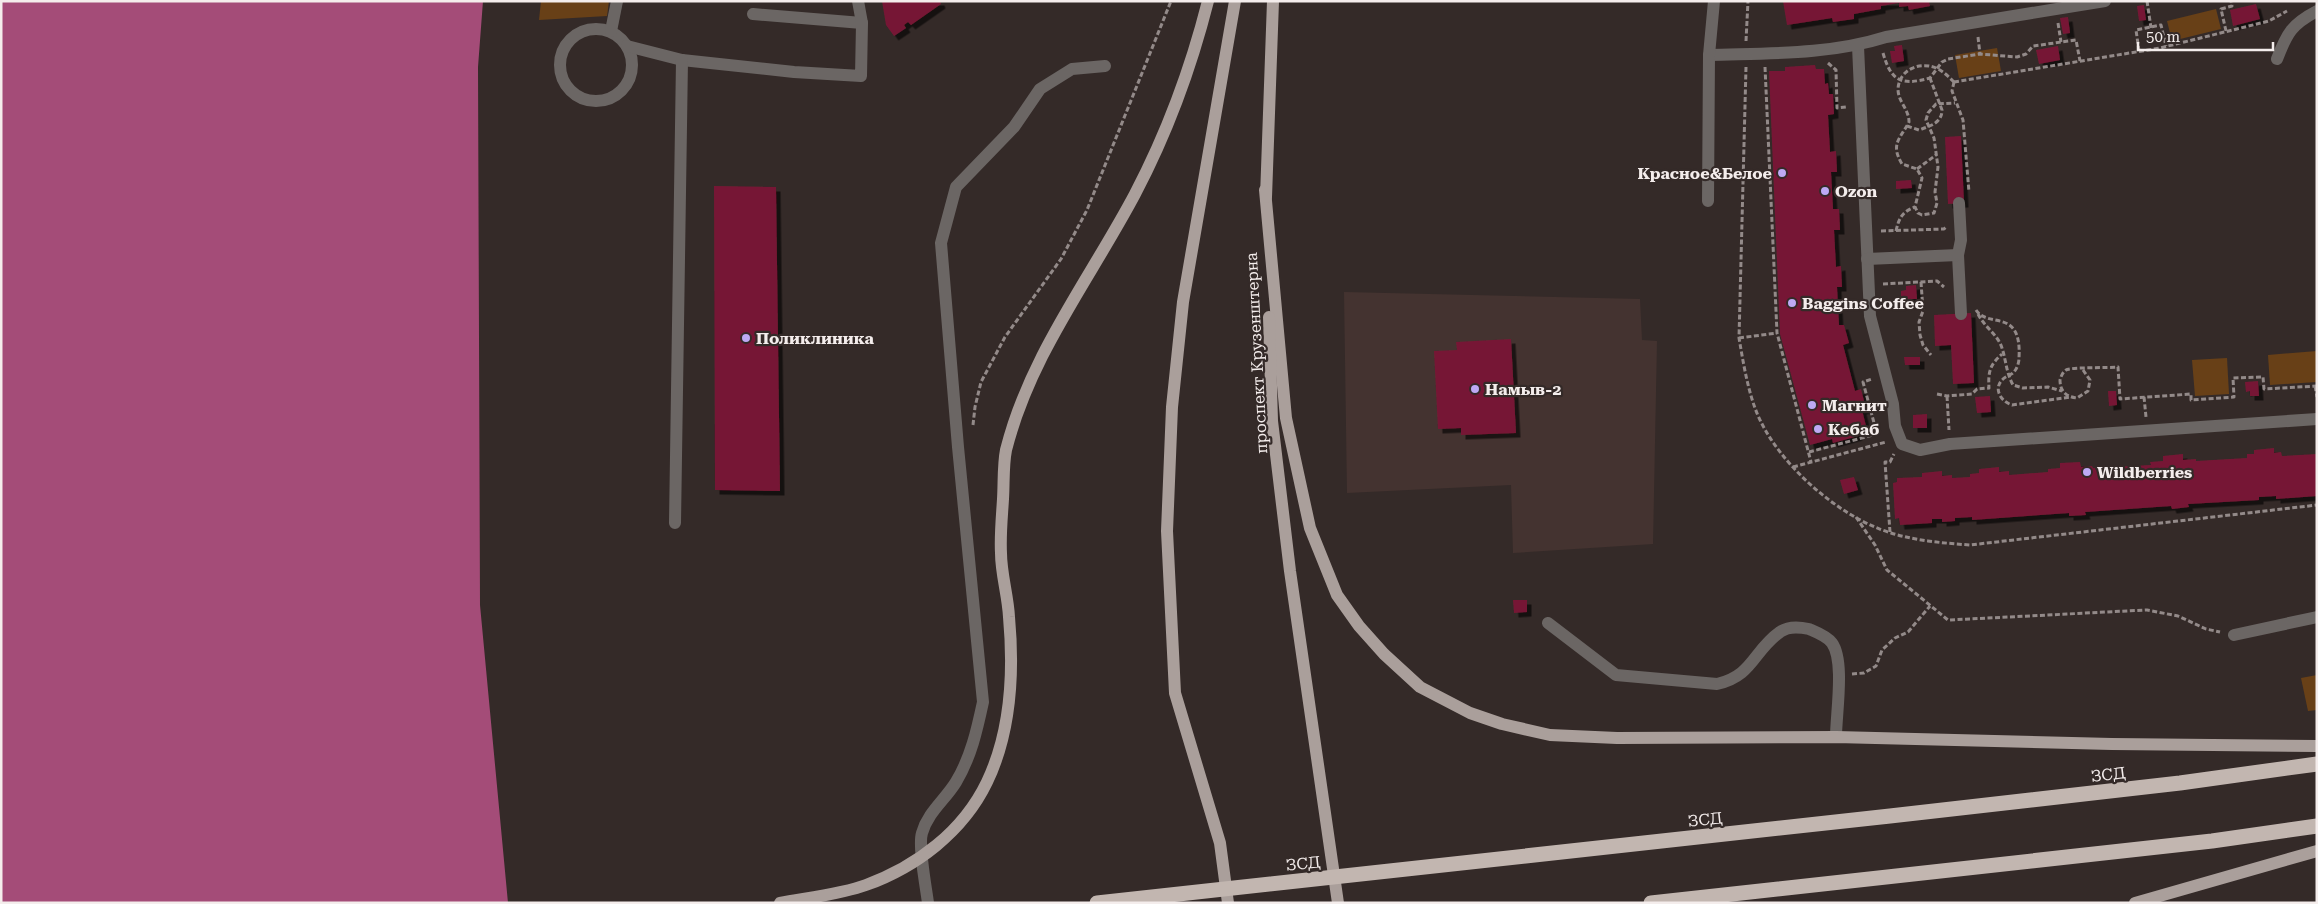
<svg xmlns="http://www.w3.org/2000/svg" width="2318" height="904" font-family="'Roboto Serif',serif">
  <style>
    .built { fill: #443330 }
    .green { fill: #684017 }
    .water { fill: #a44c78 }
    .building { fill: #761934; filter: url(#shadow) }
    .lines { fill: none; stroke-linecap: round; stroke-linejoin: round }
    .path { stroke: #938a89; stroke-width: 3; stroke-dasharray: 5 2.5; stroke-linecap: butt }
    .minor { stroke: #6b6664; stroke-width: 12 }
    .major { stroke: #aa9f9b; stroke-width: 12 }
    .highway { stroke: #c2b6b0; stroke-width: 15 }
    .poi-dot { fill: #bea9f4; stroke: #342a28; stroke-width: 2 }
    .labels { text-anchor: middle; stroke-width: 4.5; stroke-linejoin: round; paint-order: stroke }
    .poi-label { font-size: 16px; font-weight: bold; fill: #f4edec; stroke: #342a28; text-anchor: start }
    .street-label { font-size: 16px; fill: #f4edec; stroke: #342a28 }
  </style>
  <defs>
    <filter id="shadow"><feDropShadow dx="4.5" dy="4.5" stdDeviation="0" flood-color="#0009"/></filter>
  </defs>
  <rect width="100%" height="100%" fill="#342a28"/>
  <polygon class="built" points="1344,292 1640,299 1642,340 1657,341 1653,544 1513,553 1511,485 1347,493"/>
  <g class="green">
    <polygon points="541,1 609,1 607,16 539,20"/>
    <polygon points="2216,9 2221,29 2172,41 2167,21"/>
    <polygon points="1997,48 2001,71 1959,78 1955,55"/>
    <polygon points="2317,351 2317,382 2270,385 2268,355"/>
    <polygon points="2227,358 2229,394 2195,396 2192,360"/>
    <polygon points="2317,675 2317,710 2308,711 2301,678"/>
  </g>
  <polygon class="water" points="1,1 483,1 478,67 480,605 508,903 1,903"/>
  <g class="building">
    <polygon points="882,1 940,1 941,4 911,25 908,22 904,25 906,28 894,36 886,25"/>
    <polygon points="1783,1 1929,1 1930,6 1909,10 1908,6 1899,7 1899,3 1881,6 1881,9 1854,14 1854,19 1833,22 1832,18 1787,25"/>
    <polygon points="2256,4 2260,19 2233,26 2230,10"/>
    <polygon points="2144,5 2146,20 2139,21 2137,6"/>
    <polygon points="2068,17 2070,33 2063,34 2060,18"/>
    <polygon points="1902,45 1904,61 1892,63 1890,51 1895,51 1894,46"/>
    <polygon points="2058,46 2060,60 2039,64 2036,50"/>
    <polygon points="1815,65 1816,69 1824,69 1825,84 1828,83 1829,94 1833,94 1834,114 1828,115 1830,152 1836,151 1837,172 1831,172 1833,209 1839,209 1840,230 1834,230 1836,267 1841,266 1842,287 1837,287 1839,325 1844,325 1849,343 1843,345 1855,391 1861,389 1866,409 1862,410 1867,430 1858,433 1858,436 1833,443 1832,439 1810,445 1780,334 1769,71 1785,71 1785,67"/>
    <polygon points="1961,136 1964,203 1948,204 1945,137"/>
    <polygon points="1911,180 1912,188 1896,189 1896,181"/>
    <polygon points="714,186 776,187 780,491 715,490"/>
    <polygon points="1916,285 1917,299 1901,299 1901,291 1906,290 1906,286"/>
    <polygon points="1971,313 1974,383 1953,384 1951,345 1935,346 1934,315"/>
    <polygon points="1511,339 1516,433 1461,435 1461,428 1438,429 1434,351 1457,350 1456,342"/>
    <polygon points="1904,357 1920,357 1920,365 1905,365"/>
    <polygon points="2258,381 2259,396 2250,396 2250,391 2246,392 2245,382"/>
    <polygon points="2108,391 2116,391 2117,405 2109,406"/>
    <polygon points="1990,396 1991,412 1977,413 1975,397"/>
    <polygon points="1927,414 1927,428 1913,428 1913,415"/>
    <polygon points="2274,448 2274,453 2281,452 2282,456 2317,454 2317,496 2276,499 2276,496 2259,497 2259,500 2188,504 2189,507 2172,509 2171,506 2085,512 2086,515 2069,516 2069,513 1972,520 1972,517 1955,518 1955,521 1942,522 1942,519 1932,519 1932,523 1900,525 1899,518 1895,519 1893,483 1897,482 1897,478 1922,477 1922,473 1942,471 1942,476 1952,475 1952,478 1970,477 1970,474 1979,473 1979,469 1999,467 1999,472 2009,471 2009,475 2048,472 2048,469 2060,468 2060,463 2080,462 2081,467 2092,466 2093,468 2151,465 2150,462 2163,461 2163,456 2183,454 2183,460 2196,459 2196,461 2247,458 2247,454 2254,454 2254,450"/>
    <polygon points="1854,477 1858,490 1844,494 1840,480"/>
    <polygon points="1513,600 1527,600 1527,612 1514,613"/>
  </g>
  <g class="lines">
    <g class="path">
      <polyline points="2147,1 2151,28"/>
      <polyline points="2058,23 2061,42"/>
      <polyline points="2226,31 2221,9 2232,6 2231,1"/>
      <polyline points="1978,37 1980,54"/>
      <polyline points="1746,41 1748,1"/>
      <polyline points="2139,51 2136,30 2161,25 2166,46"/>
      <path d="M1883 53C1891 81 1901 86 1930 78L1942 62 1948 59 1980 54 2017 57 2026 54 2033 46 2076 40 2080 61"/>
      <polyline points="1828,63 1836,70 1837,108 1846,107"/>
      <path d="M1746 67 1739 338C1743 361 1747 386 1755 408 1774 461 1838 517 1891 533 1917 541 1943 543 1970 545L2317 505"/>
      <polyline points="1765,67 1777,333 1811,462"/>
      <polyline points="1954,82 1952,91 1963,120 1969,192"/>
      <path d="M1954 82C1949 77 1943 71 1936 68 1919 61 1899 70 1898 89 1898 102 1909 109 1909 122 1900 139 1890 144 1902 164L1917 169 1922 178 1915 207 1918 213 1922 215 1934 213 1937 203 1935 192 1938 167 1934 138 1926 120 1928 113 1936 104 1955 103"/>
      <polyline points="1954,82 2160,48 2269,21 2287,11"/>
      <path d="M1907 126 1919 130C1930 126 1942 123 1942 110L1930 78"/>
      <polyline points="1917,169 1936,155"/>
      <polyline points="1881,231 1944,229 1946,227"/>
      <path d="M1896 231C1899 218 1902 212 1915 207"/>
      <polyline points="1921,282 1923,311 1919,322 1920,335 1923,345 1931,355"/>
      <polyline points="1883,284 1937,281 1944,287"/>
      <path d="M1976 310C1988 329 2022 307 2019 358 2019 363 2017 369 2013 373 2011 375 2006 376 2003 379 1993 388 2000 401 2012 405L2071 397"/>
      <path d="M1978 314C1984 326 1994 332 2000 343 2006 356 2005 370 2013 385L2023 388 2048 387 2062 391"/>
      <polyline points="1739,338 1777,333"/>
      <path d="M2083 370 2090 380 2088 391 2077 398C2066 397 2060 391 2060 380 2061 376 2063 372 2066 370 2070 367 2109 368 2118 367L2120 399 2191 394V400L2234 397 2233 378 2263 377 2264 389 2317 386"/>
      <polyline points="2315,386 2317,397"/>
      <path d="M1937 394 1947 396 1972 394 1977 389 1989 388C1988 371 1990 365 2002 354"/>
      <polyline points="1947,396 1949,430"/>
      <polyline points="2144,397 2146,417"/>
      <polyline points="973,425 975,407 981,382 1005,337 1061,259 1087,210 1171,1"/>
      <polyline points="1809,452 1877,434 1863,382 1872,379"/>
      <polyline points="1793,467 1886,442"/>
      <polyline points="1856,517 1875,545 1887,570 1948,620 2147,610 2178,616 2206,629 2220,632"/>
      <polyline points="1890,532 1885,462 1890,462 1894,454"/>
      <polyline points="1852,674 1864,673 1876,666 1882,650 1895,638 1908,632 1930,606"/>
    </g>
    <g class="minor">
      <polyline points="753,14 862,23"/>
      <circle cx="596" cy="65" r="36"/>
      <polyline points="611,31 617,1"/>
      <polyline points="627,46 682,60 794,72 861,76 862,23 858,1"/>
      <polyline points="1858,46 1870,316 1893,404 1895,426 1902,444 1920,450 1950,444 2317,419"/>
      <path d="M1709 55C1769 53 1829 55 1886 37L2105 1"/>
      <path d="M2277 59C2287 33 2292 24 2317 11"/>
      <polyline points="1708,201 1709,55 1714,1"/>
      <polyline points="1959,203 1961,240 1958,255 1961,314"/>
      <polyline points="1867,259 1958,255"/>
      <polyline points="675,523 682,60"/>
      <path d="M1548 623 1616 675 1717 684C1753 676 1753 651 1780 632 1788 626 1800 627 1809 629 1816 632 1827 636 1832 643 1845 661 1836 714 1836 737"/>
      <polyline points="2234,635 2317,617"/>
      <path d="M928 903C926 887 918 846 922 833 928 812 945 800 956 782 971 757 977 730 983 702L958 447 941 243 956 187 1014 127 1040 89 1072 69 1105 66"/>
    </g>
    <g class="major">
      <polyline points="1265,190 1286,418 1310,528 1337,595 1359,626 1384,654 1420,687 1470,713 1502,724 1550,735 1617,738 1836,737 2112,744 2317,746"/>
      <polyline points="1266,197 1273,1"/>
      <polyline points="1269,317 1272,421 1290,571 1338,903"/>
      <path d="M780 903C806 898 842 894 866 885 916 867 963 832 987 782 1011 732 1014 672 1009 617 1008 596 1001 574 1001 553 1000 535 1002 516 1003 499 1004 483 1003 465 1006 450 1030 355 1090 279 1135 194 1167 133 1191 68 1208 1"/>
      <polyline points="1228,903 1220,843 1175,693 1167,531 1172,407 1183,302 1235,1"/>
      <polyline points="2135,903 2317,851"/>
    </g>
    <g class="highway">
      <polyline points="1097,903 1890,816 2180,783 2317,764"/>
      <polyline points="1651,903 2212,841 2317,826"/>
    </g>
  </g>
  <g class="poi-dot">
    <circle cx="1782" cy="173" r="5"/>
    <circle cx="1825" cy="191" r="5"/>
    <circle cx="1792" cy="303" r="5"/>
    <circle cx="746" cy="338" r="5"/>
    <circle cx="1475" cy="389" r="5"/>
    <circle cx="1812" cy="405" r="5"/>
    <circle cx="1818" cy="429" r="5"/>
    <circle cx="2087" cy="472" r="5"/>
  </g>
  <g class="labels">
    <g class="poi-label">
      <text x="1772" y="179" text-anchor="end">Красное&amp;Белое</text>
      <text x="1835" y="197">Ozon</text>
      <text x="1802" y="309">Baggins Coffee</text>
      <text x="756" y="344">Поликлиника</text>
      <text x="1485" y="395">Намыв-2</text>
      <text x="1822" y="411">Магнит</text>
      <text x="1828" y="435">Кебаб</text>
      <text x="2097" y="478">Wildberries</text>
    </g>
    <g class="street-label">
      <text transform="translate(1256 353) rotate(-93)" y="6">проспект Крузенштерна</text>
      <text transform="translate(2108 774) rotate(-7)" y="6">ЗСД</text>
      <text transform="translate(1705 819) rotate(-6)" y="6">ЗСД</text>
      <text transform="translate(1303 863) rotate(-6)" y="6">ЗСД</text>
    </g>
  </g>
  <rect width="2318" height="904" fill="none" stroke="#f4edec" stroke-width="5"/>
  <path d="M2138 42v8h135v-8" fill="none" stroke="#f4edec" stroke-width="2.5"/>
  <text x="2146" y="42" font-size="15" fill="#f4edec" stroke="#342a28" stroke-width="4" paint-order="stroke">50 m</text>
</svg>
